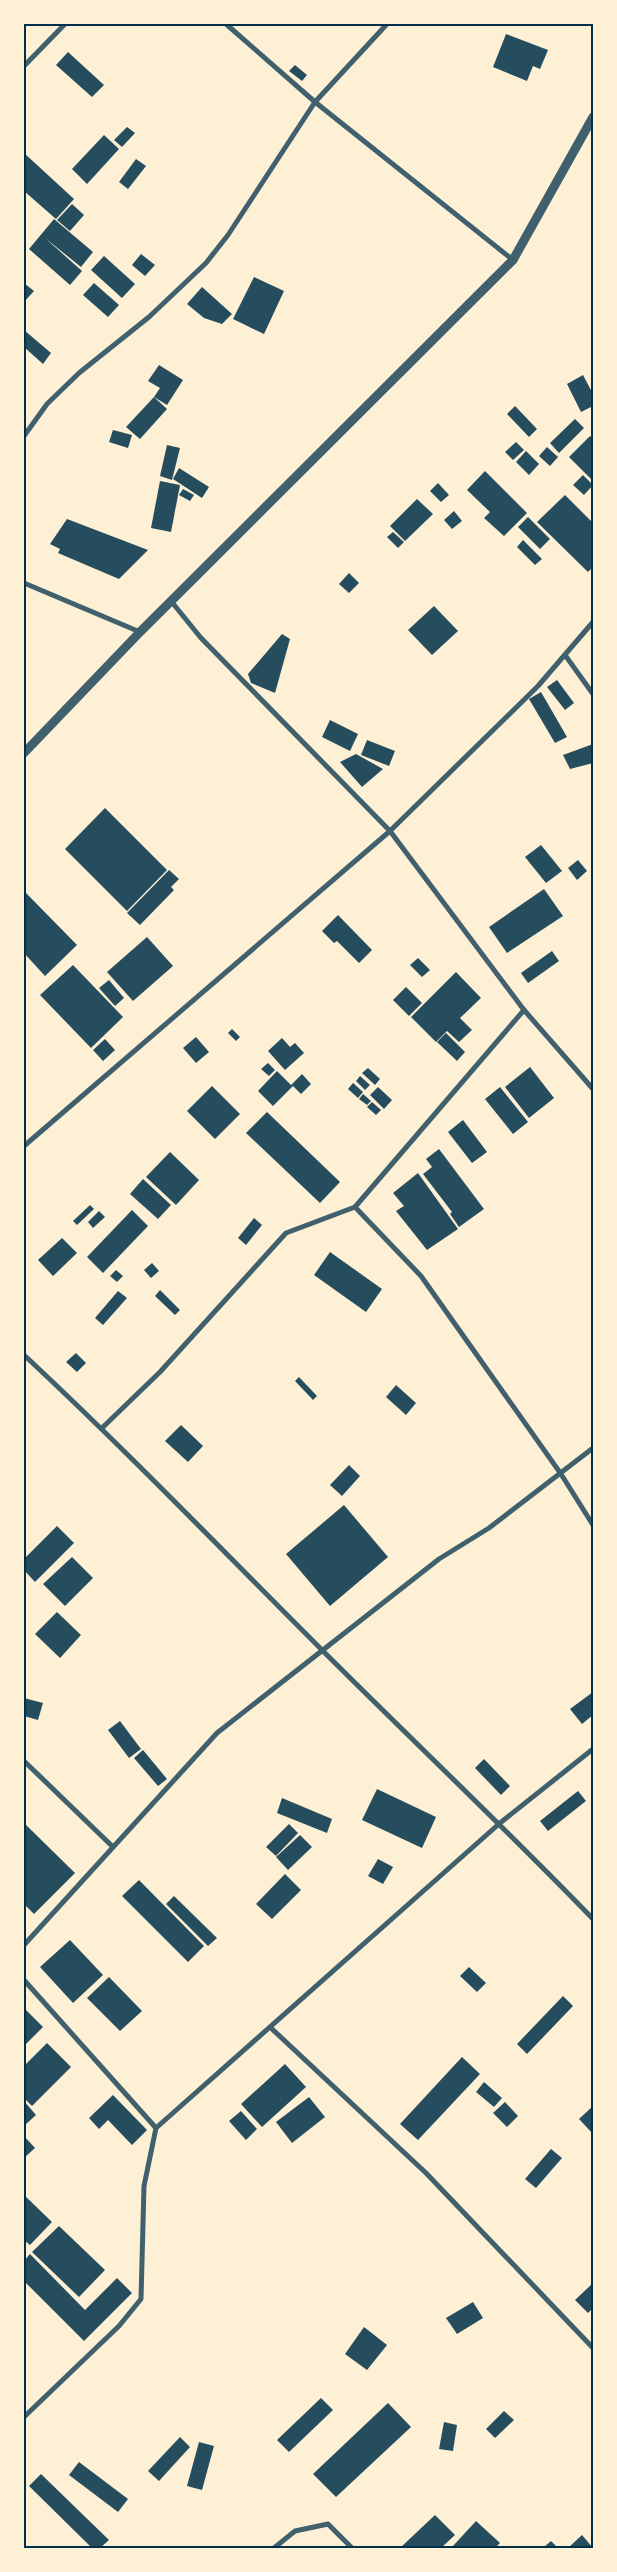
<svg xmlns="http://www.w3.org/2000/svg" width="617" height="2572" font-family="'Asap Condensed',sans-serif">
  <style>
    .building { fill: #264d5e }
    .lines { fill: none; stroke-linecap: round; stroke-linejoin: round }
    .minor { stroke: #3f606c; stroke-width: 5 }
    .tertiary { stroke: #3f606c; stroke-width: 9 }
    .neatline { fill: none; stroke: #003049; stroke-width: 2 }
  </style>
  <rect width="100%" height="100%" fill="#fdf0d5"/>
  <g class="building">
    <polygon points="506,34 548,50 540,69 533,66 527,81 493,67"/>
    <polygon points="68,52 104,85 92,97 56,65"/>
    <polygon points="295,65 307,75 302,81 289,71"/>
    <polygon points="127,127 135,133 122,147 114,140"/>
    <polygon points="104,135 119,149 87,184 72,169"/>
    <polygon points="24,153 74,199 56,219 24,191"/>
    <polygon points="136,159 146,166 128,189 119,182"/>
    <polygon points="72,204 84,215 70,231 57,220"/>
    <polygon points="54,219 93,252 81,267 45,238 82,271 70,285 29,249"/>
    <polygon points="141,254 155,265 145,276 132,265"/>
    <polygon points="104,256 135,284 122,298 91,270"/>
    <polygon points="254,277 284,291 264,334 233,319"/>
    <polygon points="24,283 34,291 24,302"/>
    <polygon points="94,283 119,305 108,317 83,295"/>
    <polygon points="202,287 232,314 222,324 204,318 187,304"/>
    <polygon points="24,330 51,353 43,364 24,347"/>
    <polygon points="159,365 183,380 167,405 154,397 160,388 148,381"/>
    <polygon points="583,375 593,394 593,406 581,412 567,384"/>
    <polygon points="154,397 167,409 140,439 126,427"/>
    <polygon points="515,406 537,429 529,437 507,414"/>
    <polygon points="575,419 584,428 559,453 550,443"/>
    <polygon points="113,430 132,435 128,448 109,442"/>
    <polygon points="590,436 593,439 593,481 569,457"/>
    <polygon points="516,442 524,450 513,460 505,452"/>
    <polygon points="167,445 180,448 172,480 160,476"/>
    <polygon points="547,447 558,457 550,466 539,456"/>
    <polygon points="526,451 539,464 529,475 516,462"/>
    <polygon points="179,468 209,487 202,498 173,479"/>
    <polygon points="485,471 527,513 504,536 484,518 490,512 467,490"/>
    <polygon points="583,475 593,485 584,495 573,485"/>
    <polygon points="160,481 180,485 171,532 151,528"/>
    <polygon points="438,483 449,495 441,502 430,491"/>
    <polygon points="183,489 194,495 190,501 179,495"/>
    <polygon points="565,495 593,523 593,567 588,572 537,522"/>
    <polygon points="417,499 433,514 405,541 390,526"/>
    <polygon points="454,511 462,521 452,529 444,520"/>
    <polygon points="528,517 550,539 540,549 518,527"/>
    <polygon points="67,519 148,550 119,579 58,553 60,549 50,544"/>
    <polygon points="393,532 404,542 398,548 387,537"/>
    <polygon points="523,540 542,559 535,565 517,547"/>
    <polygon points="349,573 359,583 349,593 339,584"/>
    <polygon points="434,606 458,631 432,655 408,630"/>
    <polygon points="282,634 290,639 275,693 251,683 248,674"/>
    <polygon points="557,680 574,703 565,710 547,687"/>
    <polygon points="541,692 567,737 555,743 529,699"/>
    <polygon points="330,720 358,734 350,751 322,737"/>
    <polygon points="367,740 395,751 389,766 361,755"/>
    <polygon points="593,744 593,763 570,769 563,755"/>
    <polygon points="356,754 383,769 362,787 340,762"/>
    <polygon points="105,808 167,870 127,911 65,849"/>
    <polygon points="541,845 562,871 546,883 525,857"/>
    <polygon points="578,860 587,871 577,880 568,868"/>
    <polygon points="169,870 179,879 171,887 174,890 140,925 127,913"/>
    <polygon points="544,889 563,916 507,953 489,927"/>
    <polygon points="26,893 77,945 45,976 24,953 24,896"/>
    <polygon points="338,915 372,950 359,963 337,941 334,943 322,931"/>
    <polygon points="147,937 173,966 133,1001 107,972"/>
    <polygon points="552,951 559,961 528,983 521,973"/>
    <polygon points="418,958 430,970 422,977 410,965"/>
    <polygon points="73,965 123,1017 91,1048 40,995"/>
    <polygon points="456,972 481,998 460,1018 472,1030 459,1042 447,1031 436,1042 411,1017"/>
    <polygon points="109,980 124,998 115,1006 99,988"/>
    <polygon points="406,987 422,1003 409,1016 393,1000"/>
    <polygon points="232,1029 240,1037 236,1041 228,1033"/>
    <polygon points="446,1033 465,1052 457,1061 437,1042"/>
    <polygon points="196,1037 209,1052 196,1063 183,1048"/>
    <polygon points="282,1038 290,1047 295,1043 304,1053 285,1070 268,1051"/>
    <polygon points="105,1039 115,1050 103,1061 93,1050"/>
    <polygon points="268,1063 275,1070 269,1076 261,1069"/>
    <polygon points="530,1067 554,1098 529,1118 505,1087"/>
    <polygon points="368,1068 380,1079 375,1085 362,1073"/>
    <polygon points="277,1071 291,1085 302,1074 311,1084 301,1094 293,1086 273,1106 258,1091"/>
    <polygon points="360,1076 370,1085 365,1090 356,1081"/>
    <polygon points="353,1083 363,1092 358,1098 348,1089"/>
    <polygon points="212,1086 240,1114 215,1139 187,1111"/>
    <polygon points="378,1087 392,1100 384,1109 370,1095"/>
    <polygon points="500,1087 528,1122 513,1134 485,1099"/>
    <polygon points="363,1094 371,1101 367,1105 359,1099"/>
    <polygon points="372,1102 381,1110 376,1115 367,1107"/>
    <polygon points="267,1112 340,1182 320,1203 246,1133"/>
    <polygon points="463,1120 487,1152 472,1163 448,1132"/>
    <polygon points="439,1149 484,1209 459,1227 450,1214 452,1212 423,1174 432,1167 426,1159"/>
    <polygon points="170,1152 199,1180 176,1205 146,1177"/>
    <polygon points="418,1173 458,1229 427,1250 396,1211 404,1206 393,1193"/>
    <polygon points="143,1179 171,1205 158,1219 130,1194"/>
    <polygon points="90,1205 94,1209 77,1225 73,1221"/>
    <polygon points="132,1210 148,1226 103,1273 87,1257"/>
    <polygon points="99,1211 105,1217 93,1228 88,1222"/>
    <polygon points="254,1218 262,1225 246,1245 238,1238"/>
    <polygon points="62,1238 77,1253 53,1276 38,1260"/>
    <polygon points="330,1252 382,1289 366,1312 314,1275"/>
    <polygon points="152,1263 159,1271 151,1278 144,1270"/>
    <polygon points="116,1270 123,1276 117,1282 110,1276"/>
    <polygon points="160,1290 180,1310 175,1315 155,1296"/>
    <polygon points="118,1291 127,1298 103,1325 95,1318"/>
    <polygon points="76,1353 86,1363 77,1372 66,1362"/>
    <polygon points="299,1377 317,1396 313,1400 295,1381"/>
    <polygon points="396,1385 416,1403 406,1415 386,1397"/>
    <polygon points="181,1425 203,1446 188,1462 165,1441"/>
    <polygon points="349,1465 360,1476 342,1496 330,1485"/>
    <polygon points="344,1505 388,1557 330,1606 286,1554"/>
    <polygon points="57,1526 74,1543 35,1582 24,1570 24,1559"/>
    <polygon points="72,1557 93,1578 65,1606 43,1584"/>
    <polygon points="57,1612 81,1635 60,1658 35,1634"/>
    <polygon points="593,1692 593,1715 582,1724 570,1709"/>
    <polygon points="24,1698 43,1703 38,1720 24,1716"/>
    <polygon points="120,1721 141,1749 129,1758 108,1730"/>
    <polygon points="143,1750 167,1779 158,1786 134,1758"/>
    <polygon points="484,1759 510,1786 501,1795 475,1768"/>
    <polygon points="377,1789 436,1817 422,1848 362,1820"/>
    <polygon points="578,1791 586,1801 548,1831 540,1821"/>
    <polygon points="282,1798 332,1819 327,1833 277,1813"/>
    <polygon points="24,1823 75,1873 34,1914 24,1904"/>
    <polygon points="289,1824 298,1833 276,1856 266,1847"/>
    <polygon points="300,1835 312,1847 288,1870 276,1857"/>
    <polygon points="378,1859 393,1867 383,1884 368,1876"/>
    <polygon points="285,1874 301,1890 272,1919 256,1904"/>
    <polygon points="139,1880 204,1946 188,1962 122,1896"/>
    <polygon points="174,1896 217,1938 208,1946 166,1904"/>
    <polygon points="70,1940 103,1975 73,2003 40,1967"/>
    <polygon points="469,1967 486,1983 477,1992 460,1976"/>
    <polygon points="109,1977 142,2011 120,2031 87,1998"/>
    <polygon points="563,1996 573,2006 527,2054 517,2044"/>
    <polygon points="24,2008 43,2027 24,2046"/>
    <polygon points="47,2043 71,2067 32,2106 24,2098 24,2066"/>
    <polygon points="462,2057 480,2074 418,2140 400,2124"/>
    <polygon points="285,2064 306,2087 262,2127 241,2104"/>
    <polygon points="484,2082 502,2098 494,2107 476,2092"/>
    <polygon points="113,2095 147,2130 132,2145 108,2120 99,2129 89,2118"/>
    <polygon points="309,2097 325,2117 292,2143 276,2122"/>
    <polygon points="24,2101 36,2115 24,2126"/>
    <polygon points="505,2102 518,2116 507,2127 493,2113"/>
    <polygon points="593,2106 593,2134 579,2119"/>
    <polygon points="241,2111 257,2129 246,2140 229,2121"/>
    <polygon points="24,2136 35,2148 24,2158"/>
    <polygon points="551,2149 562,2158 536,2188 525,2179"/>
    <polygon points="24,2195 52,2222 30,2245 24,2240"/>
    <polygon points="59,2226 105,2270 79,2297 32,2252"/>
    <polygon points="30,2254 85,2310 117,2278 132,2293 84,2341 24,2281 24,2261"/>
    <polygon points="593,2283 593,2308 588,2313 575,2300"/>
    <polygon points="473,2302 483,2318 457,2334 446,2318"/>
    <polygon points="364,2327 387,2345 367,2370 345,2354"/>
    <polygon points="321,2398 333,2410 289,2452 277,2440"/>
    <polygon points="388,2403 411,2427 336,2497 313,2474"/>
    <polygon points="504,2411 514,2420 495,2438 486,2429"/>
    <polygon points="444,2422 457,2425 453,2451 439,2449"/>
    <polygon points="180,2437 190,2447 159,2481 148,2471"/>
    <polygon points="199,2442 214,2446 202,2490 187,2486"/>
    <polygon points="79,2462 128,2499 118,2512 69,2475"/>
    <polygon points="41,2474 109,2540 100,2548 92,2548 29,2486"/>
    <polygon points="435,2515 455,2535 441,2548 400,2548"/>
    <polygon points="476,2521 500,2543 495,2548 455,2548 453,2546"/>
    <polygon points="582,2535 593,2548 568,2548"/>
    <polygon points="551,2541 558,2548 543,2548"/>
  </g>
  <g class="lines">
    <g class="minor">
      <polyline points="226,24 315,102 513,260"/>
      <polyline points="24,66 65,24"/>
      <polyline points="24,436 47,404 79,373 149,317 206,263 228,235 315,102 387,24"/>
      <polyline points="24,583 140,632"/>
      <polyline points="171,601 201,638 390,831 524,1010 593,1089"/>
      <polyline points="565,655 593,694"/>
      <polyline points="24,1146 390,831 538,686 593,622"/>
      <polyline points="355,1207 421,1276 561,1474 593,1525"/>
      <path d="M24 1355C126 1450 223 1551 322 1650 412 1740 504 1827 593 1919"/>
      <polyline points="102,1428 160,1372 286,1233 355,1207 524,1010"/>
      <polyline points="24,1761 112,1846"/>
      <polyline points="24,1945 217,1733 439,1559 489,1528 593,1448"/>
      <polyline points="24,1980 156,2128"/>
      <polyline points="271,2028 426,2173 593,2348"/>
      <polyline points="24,2417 119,2326 141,2299 144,2186 156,2128 500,1823 593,1749"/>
      <polyline points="274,2548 295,2531 328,2524 352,2548"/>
    </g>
    <polyline class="tertiary" points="24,753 140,632 513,260 593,117"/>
  </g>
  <rect width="617" height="2572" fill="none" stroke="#fdf0d5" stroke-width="50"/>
  <rect x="25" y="25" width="567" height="2522" class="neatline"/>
</svg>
